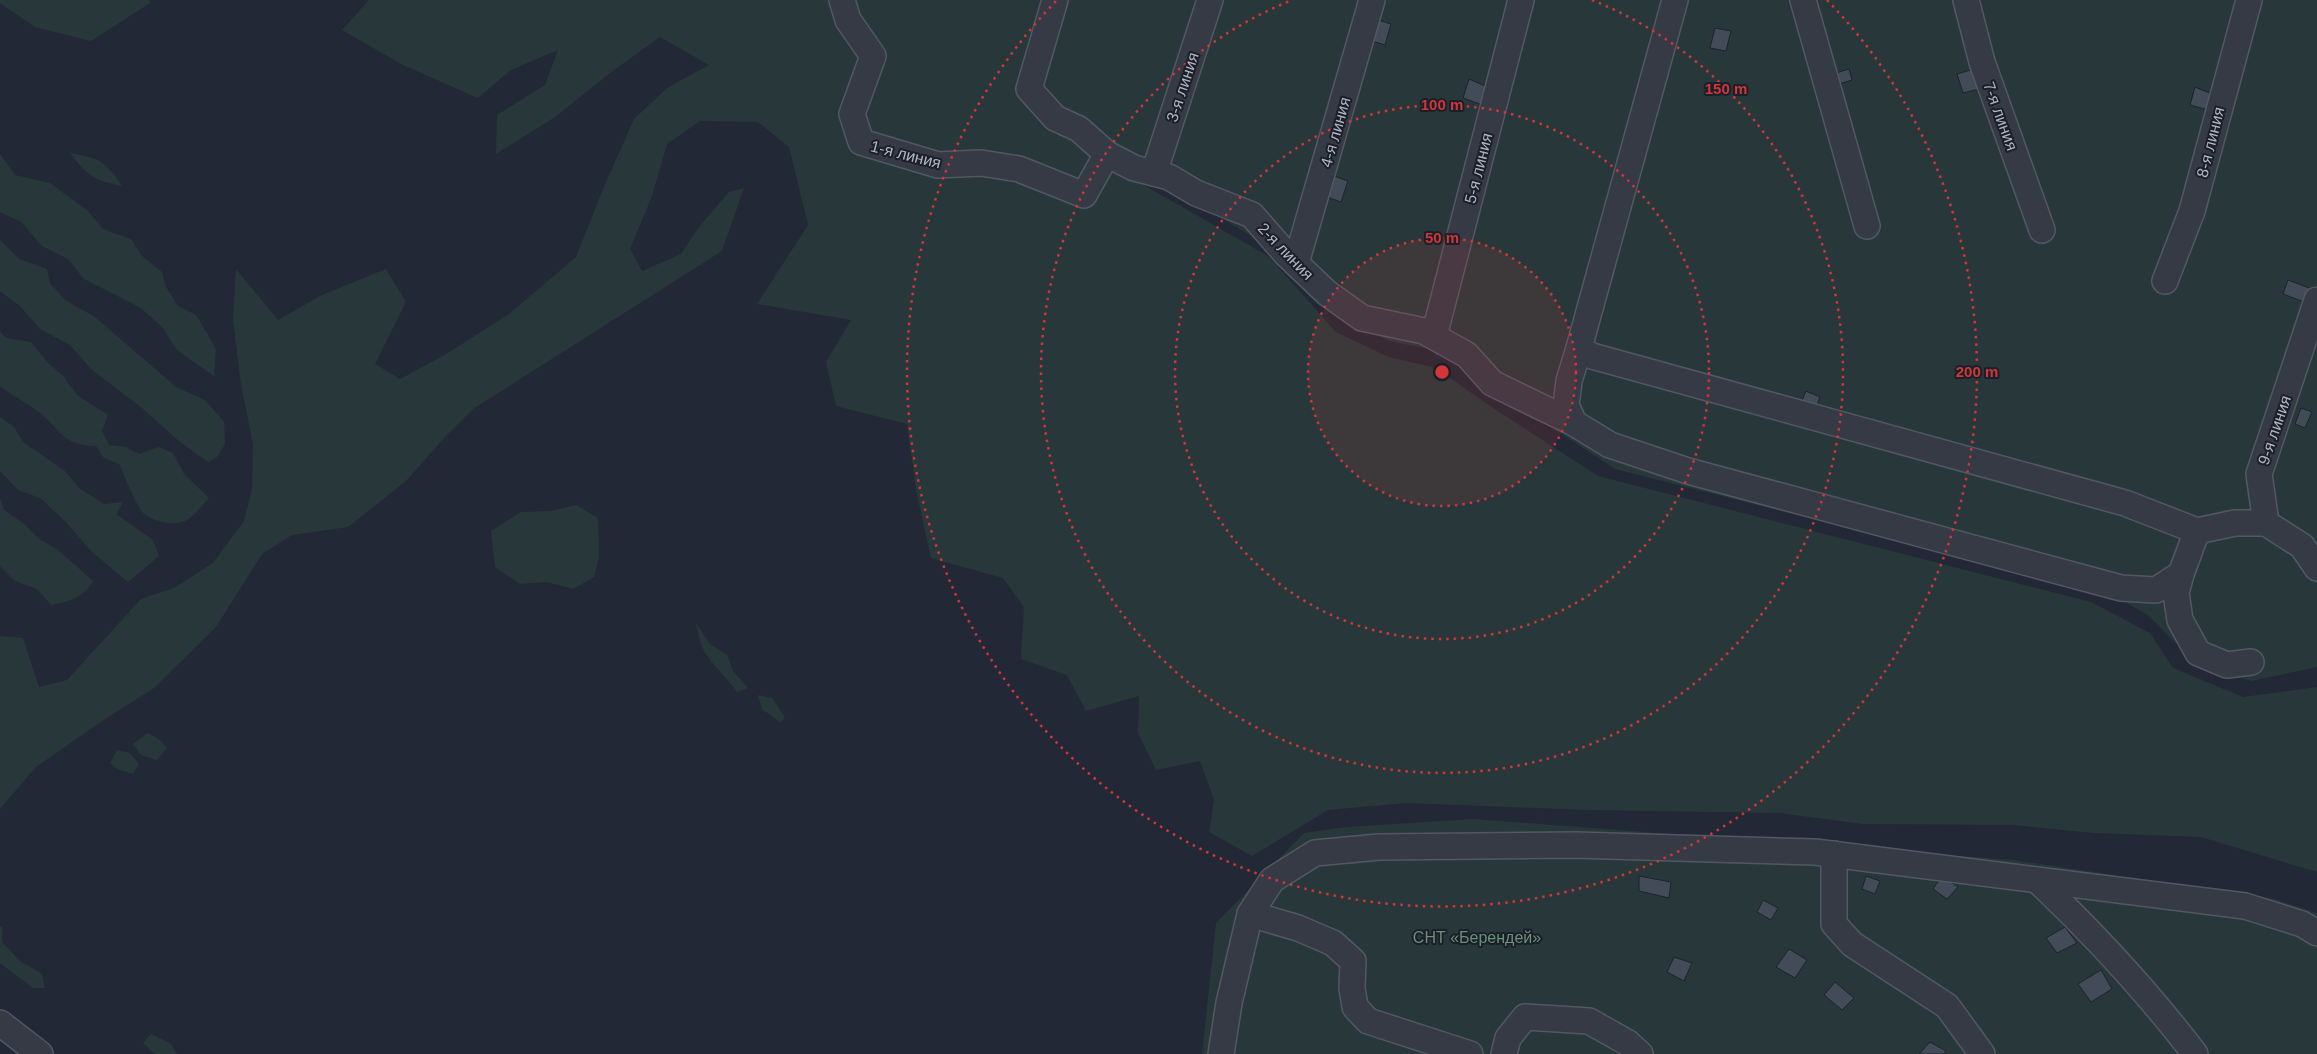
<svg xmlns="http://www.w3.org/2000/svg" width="2317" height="1054" font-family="Arial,sans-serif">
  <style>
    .green { fill: #28383a }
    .building { fill: #434b59; stroke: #1d212c }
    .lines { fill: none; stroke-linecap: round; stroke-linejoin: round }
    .minor-casing { stroke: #525863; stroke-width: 28 }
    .minor { stroke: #353a45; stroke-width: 25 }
    .ring { fill: none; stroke: #d23637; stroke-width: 2.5; stroke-dasharray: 2.5 5 }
    .labels { text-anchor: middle; stroke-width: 4; stroke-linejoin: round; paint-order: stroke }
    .street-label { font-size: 16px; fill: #afb5c2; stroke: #1b1f2a }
    .park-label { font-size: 16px; fill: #6a9076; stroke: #1b1f2a }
    .centre { fill: #d23637; stroke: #1b1f2a; stroke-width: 2.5 }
    .ring-label { font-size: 15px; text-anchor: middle; font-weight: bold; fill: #d23637; stroke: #1b1f2a; stroke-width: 4; stroke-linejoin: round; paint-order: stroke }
  </style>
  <rect width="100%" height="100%" fill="#222835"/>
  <g class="green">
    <polygon points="0,0 149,0 150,3 91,41 35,27 0,3"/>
    <polygon points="369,0 2317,0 2317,667 2251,681 2197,664 2148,615 2113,595 1615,469 1434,350 1389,341 1337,315 1263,243 1211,212 1145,182 1142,184 1268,256 1336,332 1389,357 1436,368 1490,406 1598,476 2091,602 2150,633 2173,668 2243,697 2317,687 2317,872 2201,837 2093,833 2013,825 1863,824 1779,813 1587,810 1406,803 1328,810 1252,856 1209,832 1214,800 1200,761 1156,770 1138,733 1139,696 1086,711 1067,675 1021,659 1024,607 1003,578 931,558 916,490 907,424 836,406 826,362 851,320 757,304 808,225 789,147 758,122 700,121 667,144 652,196 630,249 642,271 681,254 698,228 729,192 744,188 722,251 473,409 446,436 406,481 348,527 292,535 262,554 216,627 154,688 102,721 36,767 0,809 0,636 23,638 39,687 67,680 141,599 174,588 213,563 244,521 252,490 253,444 241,385 233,320 236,269 278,320 322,295 386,269 406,302 375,364 400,379 443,356 509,314 576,257 603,189 634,119 667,88 709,65 660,37 610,73 555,117 496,154 497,115 545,85 558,50 511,70 478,98 403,65 342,30"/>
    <path d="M70 153C101 159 104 160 122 186 93 180 88 176 70 153Z"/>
    <polygon points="0,154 15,175 50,183 88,211 103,229 131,239 142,256 162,272 166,287 178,306 196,315 207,333 216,350 214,376 177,350 163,328 141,308 84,279 68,259 42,246 21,222 0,212"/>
    <polygon points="0,240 19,259 47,269 50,283 65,300 95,317 176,387 205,400 224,422 225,444 217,457 208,462 180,442 142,408 92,370 70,345 40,329 20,306 0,291"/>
    <path d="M0 331 6 338 31 342 47 362 63 376 77 395 108 415 102 431 109 445 126 447 139 454 159 447 173 453 184 474 209 498C203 504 195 516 187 520 174 527 154 522 143 513 139 510 122 472 120 465L103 457 96 446C59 445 61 428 36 410 24 401 11 395 0 386Z"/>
    <polygon points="0,417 14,427 23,442 65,471 79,488 104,504 123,502 116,514 153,540 159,556 128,582 91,551 65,521 40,498 18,490 0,471"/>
    <path d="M0 498 4 510 23 523 39 539 57 549 93 581C84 597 69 602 51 605L37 589 15 581 0 566Z"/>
    <polygon points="576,505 598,518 599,557 594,577 573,589 547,582 520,584 495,567 491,531 521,512 551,511"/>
    <path d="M696 623 710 644 727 655 733 671 748 688 737 692C727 677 710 664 702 647 699 640 698 631 696 623Z"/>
    <polygon points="758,695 772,698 785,717 781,723 762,709"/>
    <polygon points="148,733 160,740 167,748 157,760 141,755 133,744"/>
    <polygon points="117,750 130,753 139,764 133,774 117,769 110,763"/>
    <polygon points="1473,819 2013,860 2274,899 2317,913 2317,1054 1202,1054 1216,923 1304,833 1346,827"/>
    <polygon points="0,926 2,927 2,942 20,961 42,974 45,988 33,988 0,963"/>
    <polygon points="151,1034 171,1044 177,1054 155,1054 143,1043"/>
  </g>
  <g class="building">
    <polygon points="1375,19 1391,24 1385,45 1369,40"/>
    <polygon points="1715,28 1731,31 1726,51 1710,48"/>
    <polygon points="1849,69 1852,80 1836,85 1833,74"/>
    <polygon points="1974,69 1979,89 1963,93 1957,74"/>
    <polygon points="1469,79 1490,88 1485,106 1463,98"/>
    <polygon points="2195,87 2212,94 2208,110 2190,105"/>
    <polygon points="1334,176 1348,181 1341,202 1327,197"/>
    <polygon points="2288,280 2312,289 2307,303 2283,294"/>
    <polygon points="1806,391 1820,397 1816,408 1801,402"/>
    <polygon points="2301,408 2312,412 2305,428 2295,424"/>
    <polygon points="1639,876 1671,882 1669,898 1639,891"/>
    <polygon points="1866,876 1880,881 1875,894 1862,889"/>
    <polygon points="1942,876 1958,887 1947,899 1933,889"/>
    <polygon points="1763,900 1778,908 1771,920 1757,912"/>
    <polygon points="2065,927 2077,943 2057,953 2046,938"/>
    <polygon points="1789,949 1807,960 1795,978 1776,967"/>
    <polygon points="1674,957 1692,963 1684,981 1667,972"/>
    <polygon points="2101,970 2112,989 2091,1002 2078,984"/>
    <polygon points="1835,982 1854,998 1842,1010 1824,995"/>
    <polygon points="1930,1042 1946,1051 1944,1054 1919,1054"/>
  </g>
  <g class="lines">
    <defs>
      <g id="minor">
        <polyline points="842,0 848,20 873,56 852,114 861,142 938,165 981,163 1019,169 1084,195 1107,154"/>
        <polyline points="1055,0 1029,89 1055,118 1079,129 1107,154 1134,168 1169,177 1196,193 1252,215 1286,254 1327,293 1362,318 1424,331 1467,355 1492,383 1574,423"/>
        <polyline points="1675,0 1579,348 1592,356 2125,503 2197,531 2235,523 2266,523"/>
        <polyline points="1803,0 1867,226"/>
        <polyline points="1966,0 1982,62 2042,230"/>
        <polyline points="1154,173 1210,0"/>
        <polyline points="1296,263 1372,0"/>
        <polyline points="2165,281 2192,211 2249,0"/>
        <polyline points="2317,300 2259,474 2266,523 2302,546 2317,568"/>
        <polyline points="1434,336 1521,0"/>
        <polyline points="1579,348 1569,381 1566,405 1574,423 1610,445 1688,471 2121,588 2156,590 2181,574"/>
        <polyline points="2197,531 2181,574 2176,593 2180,620 2198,653 2227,665 2251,662"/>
        <polyline points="1834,854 1834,924 1852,944 1947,1006 1982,1054"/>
        <path d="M2038 881C2096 936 2146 990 2195 1054"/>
        <polyline points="1250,914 1298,928 1333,943 1353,961 1352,988 1355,1007 1368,1021 1470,1054"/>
        <polyline points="0,1023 40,1054"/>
        <polyline points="1221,1054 1229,1003 1250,914 1272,880 1315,853 1379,847 1575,845 1815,852 2245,906 2302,924 2317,933"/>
        <polyline points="1504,1054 1508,1038 1525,1017 1589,1021 1628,1043 1640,1054"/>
      </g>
    </defs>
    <use href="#minor" class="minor-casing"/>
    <use href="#minor" class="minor"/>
  </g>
  <circle cx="1442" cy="372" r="134" fill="#d23637" fill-opacity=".12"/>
  <g class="ring">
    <circle cx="1442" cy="372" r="134"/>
    <circle cx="1442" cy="372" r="267"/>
    <path d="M1592 0A401 401 0 1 1 1292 0"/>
    <path d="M1827 0A535 535 0 1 1 1057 0"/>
  </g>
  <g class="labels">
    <g class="street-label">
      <text transform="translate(1182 87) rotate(-72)" y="6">3-я линия</text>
      <text transform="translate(2001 116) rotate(70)" y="6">7-я линия</text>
      <text transform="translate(1335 132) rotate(-74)" y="6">4-я линия</text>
      <text transform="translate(2210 142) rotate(-76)" y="6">8-я линия</text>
      <text transform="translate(906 154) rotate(14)" y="6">1-я линия</text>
      <text transform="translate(1478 168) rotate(-76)" y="6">5-я линия</text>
      <text transform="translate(1286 251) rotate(46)" y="6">2-я линия</text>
      <text transform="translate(2274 430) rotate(-71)" y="6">9-я линия</text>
    </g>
    <g class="park-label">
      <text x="1477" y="943">СНТ «Берендей»</text>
    </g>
  </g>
  <circle cx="1442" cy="372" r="8" class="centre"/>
  <g class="ring-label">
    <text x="1726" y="94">150 m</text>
    <text x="1442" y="110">100 m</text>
    <text x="1442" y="243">50 m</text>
    <text x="1977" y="377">200 m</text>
  </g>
</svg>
